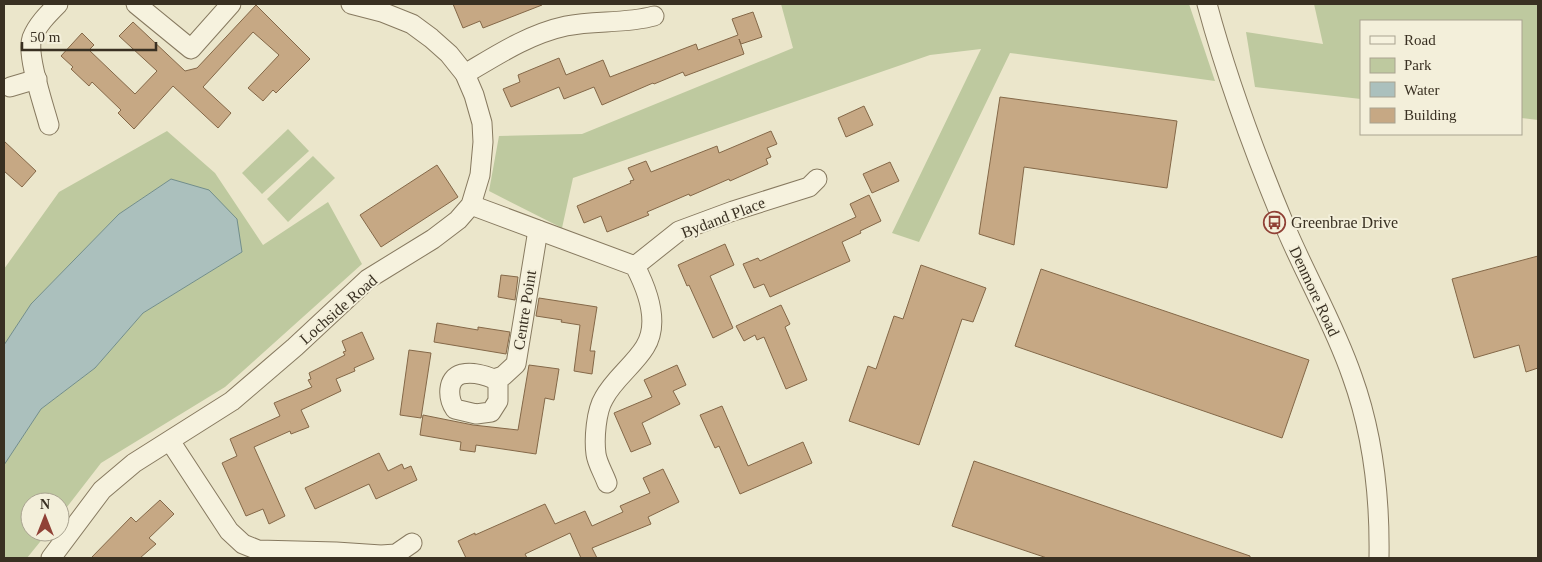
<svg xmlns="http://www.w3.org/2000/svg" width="1542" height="562" font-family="Georgia,serif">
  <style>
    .green { fill: #bec99f }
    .water { fill: #abc0bd; stroke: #728e8b }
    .building { fill: #c6a884; stroke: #846848 }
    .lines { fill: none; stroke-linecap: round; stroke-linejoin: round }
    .minor-casing { stroke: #877a60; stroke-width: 21 }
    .minor { stroke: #f6f2de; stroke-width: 19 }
    .labels { text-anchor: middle; stroke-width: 4; stroke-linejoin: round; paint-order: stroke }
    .street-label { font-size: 16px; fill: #393022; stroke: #f3efda }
    .poi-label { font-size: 16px; fill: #393022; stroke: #f3efda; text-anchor: start }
  </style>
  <rect width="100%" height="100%" fill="#ebe6cb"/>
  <g class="green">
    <polygon points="781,4 1141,4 1161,5 1162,4 1189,4 1215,81 1010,53 919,242 892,233 981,49 930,55 573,178 562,228 489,191 499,136 582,134 793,48"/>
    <polygon points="1314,4 1538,4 1538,120 1521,118 1521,21 1361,21 1361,99 1255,87 1246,32 1323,44"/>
    <polygon points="288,129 309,151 262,194 242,173"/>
    <polygon points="167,131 215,173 263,245 328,202 362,264 225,387 101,463 60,516 60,502 30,502 30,532 48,532 27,558 4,558 4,465 41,409 95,368 143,313 242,252 171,179 119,214 31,304 4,345 4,269 59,192"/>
    <polygon points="313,156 335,178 288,222 267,199"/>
  </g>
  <polygon class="water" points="171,179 209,190 237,219 242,252 143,313 95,368 41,409 4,465 4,345 31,304 119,214"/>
  <g class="building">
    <polygon points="453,4 542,4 542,5 483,28 480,21 463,28"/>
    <polygon points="256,5 310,59 276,93 273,90 263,101 248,88 279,55 253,32 203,87 231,113 218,128 173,86 134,129 118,113 121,110 92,82 89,86 71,69 73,67 61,56 82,33 94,45 89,50 135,94 157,71 119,36 133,22 185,71 197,68"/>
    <polygon points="753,12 762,37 741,44 739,39 744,54 685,76 683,72 654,84 653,83 602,105 594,87 564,99 559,87 511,107 503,89 520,82 518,75 559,58 566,75 603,60 610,77 696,44 698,50 738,35 732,19"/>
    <polygon points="1000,97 1177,121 1167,188 1024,167 1014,245 979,234"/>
    <polygon points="864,106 873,125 846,137 838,118"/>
    <polygon points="771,131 777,144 767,148 771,157 766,159 768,164 730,181 729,179 690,196 689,194 647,212 649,215 607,232 601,216 584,223 577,206 631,183 630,181 634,180 628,168 646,161 651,172 717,146 719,153"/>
    <polygon points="4,141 36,171 22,187 4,171"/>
    <polygon points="890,162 899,181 872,193 863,174"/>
    <polygon points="437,165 458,197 381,247 360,215"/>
    <polygon points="869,195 881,221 860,231 861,233 842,242 850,261 770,297 764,284 754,288 743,264 758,258 760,261 856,217 850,204"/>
    <polygon points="725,244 734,265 710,276 733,328 713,338 689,285 687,286 678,265"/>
    <polygon points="1538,256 1538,368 1526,372 1519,345 1474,358 1452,279"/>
    <polygon points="921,265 986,288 973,322 962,319 919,445 849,421 868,366 876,369 894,316 903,319"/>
    <polygon points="1041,269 1309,360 1282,438 1015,346"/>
    <polygon points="501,275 518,277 515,300 498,297"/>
    <polygon points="539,298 597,307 590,351 595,351 592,374 574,371 580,325 561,322 562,320 536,316"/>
    <polygon points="781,305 790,324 785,327 807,380 786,389 764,337 757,340 755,335 744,341 736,326"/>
    <polygon points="437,323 478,330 478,327 510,332 506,354 434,342"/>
    <polygon points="362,332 374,359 354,368 355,371 336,379 341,391 301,410 309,427 291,434 290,431 254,447 285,516 269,524 263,509 246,516 222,463 237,456 230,439 280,416 274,403 312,387 308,380 311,379 309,373 345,355 343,352 346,351 342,341"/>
    <polygon points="409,350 431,353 421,418 400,415"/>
    <polygon points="529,365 559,369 554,400 545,398 536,454 476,445 475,452 460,450 461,442 420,435 423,415 473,425 518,430"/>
    <polygon points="677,365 686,385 673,391 680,404 642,423 651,444 631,452 614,413 652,397 644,380"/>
    <polygon points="722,406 748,466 803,442 812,463 740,494 719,446 715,448 700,415"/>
    <polygon points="379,453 388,471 402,464 404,469 411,466 417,480 376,499 369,484 315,509 305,488"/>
    <polygon points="974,461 1250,556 1250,558 1047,558 952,526"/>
    <polygon points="663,469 679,502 648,517 651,524 592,548 597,558 581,558 570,533 525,554 527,558 466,558 458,541 475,533 475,535 545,504 555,524 585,511 592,526 623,512 620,506 650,493 643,478"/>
    <polygon points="160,500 174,514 149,538 156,544 140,558 91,558 131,517 136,522"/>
  </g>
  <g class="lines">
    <defs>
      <g id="minor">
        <polyline points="136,4 191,49 231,4"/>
        <path d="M1207 4C1228 82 1256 157 1287 231 1308 280 1335 326 1352 376 1373 434 1380 497 1379 558"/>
        <path d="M465 74C497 55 529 34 566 26 595 20 625 24 654 16"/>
        <polyline points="10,87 37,79"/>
        <path d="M49 125C44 106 26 55 32 38 37 25 48 14 58 4"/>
        <path d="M471 205 635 266C647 289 660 323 645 347 634 365 614 379 604 398 596 411 594 439 596 454 597 463 604 474 607 483"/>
        <polyline points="635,266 679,231 733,211 809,187 817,179"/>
        <path d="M494 379 498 384V401L491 412 476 414 455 409C448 399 446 378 462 374 472 372 485 375 494 379L503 376 516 364 538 230"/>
        <polyline points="170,441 229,531 243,544 258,550 336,552 381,555 396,554 412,543"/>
        <polyline points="51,558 102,490 134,463 232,401 295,347 368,279 433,239 458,220 471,205 480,175 483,142 482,123 474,95 465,74 449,54 431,38 412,24 382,12 351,4"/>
      </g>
    </defs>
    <use href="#minor" class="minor-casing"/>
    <use href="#minor" class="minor"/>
  </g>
  <defs>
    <symbol id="bus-ring" viewBox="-11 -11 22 22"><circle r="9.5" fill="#f3efda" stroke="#904136" stroke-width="1.5"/><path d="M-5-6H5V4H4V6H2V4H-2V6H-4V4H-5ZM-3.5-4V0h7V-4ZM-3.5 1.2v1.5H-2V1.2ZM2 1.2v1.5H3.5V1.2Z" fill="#904136"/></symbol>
  </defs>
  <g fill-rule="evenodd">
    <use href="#bus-ring" x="1262" y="210" width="25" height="25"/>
  </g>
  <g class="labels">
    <g class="street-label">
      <text transform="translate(723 217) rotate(-21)" y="6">Bydand Place</text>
      <text transform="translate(1315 291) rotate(65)" y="6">Denmore Road</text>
      <text transform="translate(338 309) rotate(-41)" y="6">Lochside Road</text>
      <text transform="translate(524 310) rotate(-81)" y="6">Centre Point</text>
    </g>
    <g class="poi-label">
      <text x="1291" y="228">Greenbrae Drive</text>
    </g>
  </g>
  <rect width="1542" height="562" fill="none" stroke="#393022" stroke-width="10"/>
  <rect x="1360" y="20" width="162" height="115" fill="#f3efda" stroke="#a9a390"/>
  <rect x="1370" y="36" width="25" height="8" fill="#f6f2de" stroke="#a9a390"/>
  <text x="1404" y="45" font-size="15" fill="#393022">Road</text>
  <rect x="1370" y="58" width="25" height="15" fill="#bec99f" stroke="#a9a390"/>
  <text x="1404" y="70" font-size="15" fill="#393022">Park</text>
  <rect x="1370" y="82" width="25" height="15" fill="#abc0bd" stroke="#a9a390"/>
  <text x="1404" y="95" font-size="15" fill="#393022">Water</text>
  <rect x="1370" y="108" width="25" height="15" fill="#c6a884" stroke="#a9a390"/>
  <text x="1404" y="120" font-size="15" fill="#393022">Building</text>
  <g transform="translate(45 517)"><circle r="24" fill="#f3efda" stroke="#a9a390"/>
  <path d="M0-4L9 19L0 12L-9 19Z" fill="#904136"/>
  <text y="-8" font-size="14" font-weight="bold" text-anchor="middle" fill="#393022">N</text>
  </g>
  <path d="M22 42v8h134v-8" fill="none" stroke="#393022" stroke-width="2.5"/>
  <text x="30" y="42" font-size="15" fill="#393022" stroke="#f3efda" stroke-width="4" paint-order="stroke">50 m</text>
</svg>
